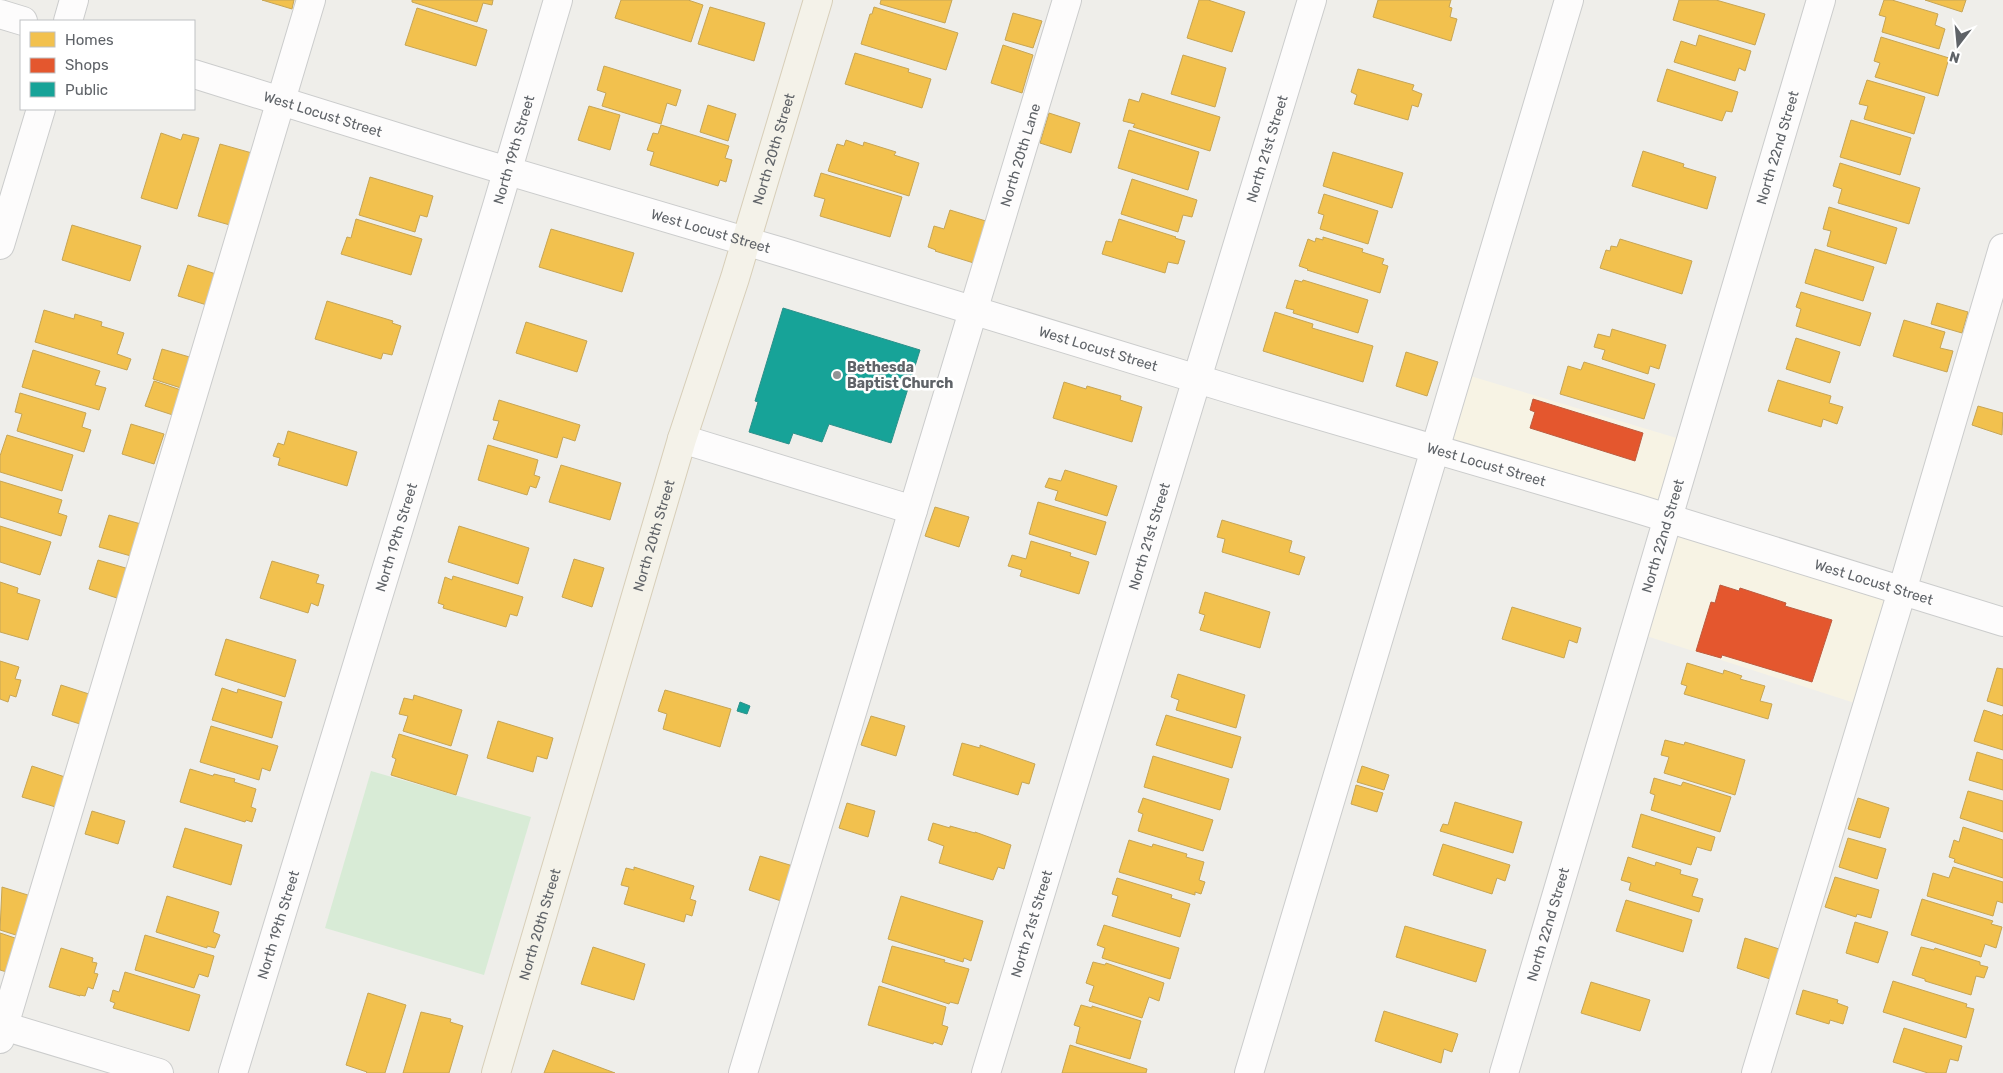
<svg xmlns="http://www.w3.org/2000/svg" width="2003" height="1073" font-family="Rubik,sans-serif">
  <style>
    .commercial { fill: #f7f3e4 }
    .green { fill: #d8ebd6 }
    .homes { fill: #f2c14e; stroke: #c6a556 }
    .shops { fill: #e4572e; stroke: #bc5b3f }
    .public { fill: #17a398; stroke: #2d908a }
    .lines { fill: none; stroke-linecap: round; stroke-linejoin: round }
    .minor-casing { stroke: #cbcccc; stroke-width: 30 }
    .major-casing { stroke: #d7ceb8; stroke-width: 30 }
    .minor { stroke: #fdfcfc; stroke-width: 28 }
    .major { stroke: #f4f2e9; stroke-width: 28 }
    .poi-dot { fill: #919496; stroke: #fff; stroke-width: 2 }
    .labels { text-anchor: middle; stroke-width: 5; stroke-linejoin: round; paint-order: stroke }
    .street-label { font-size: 14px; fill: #5f6368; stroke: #fff }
    .poi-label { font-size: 14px; font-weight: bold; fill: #5f6368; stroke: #fff; text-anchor: start }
  </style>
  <rect width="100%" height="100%" fill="#efeeea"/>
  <polygon class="commercial" points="1457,372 1690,442 1668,518 1902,591 1867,707 1634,632 1668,519 1435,449"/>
  <polygon class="green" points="371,771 531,817 484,975 325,928"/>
  <g class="homes">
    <polygon points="262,0 294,0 292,9"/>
    <polygon points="412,0 493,0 492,5 483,3 477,22 412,2"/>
    <polygon points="621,0 688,0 703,5 691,42 615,18"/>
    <polygon points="881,0 952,0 945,23 880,4"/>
    <polygon points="1199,0 1208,0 1245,12 1232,52 1187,38"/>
    <polygon points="1378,0 1451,0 1449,7 1452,8 1450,17 1457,19 1451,41 1373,17"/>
    <polygon points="1679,0 1716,0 1765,14 1755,45 1673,20"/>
    <polygon points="1884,0 1892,0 1938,14 1935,25 1945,29 1939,49 1882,32 1886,17 1879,15"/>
    <polygon points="1925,0 1966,0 1962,12"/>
    <polygon points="710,7 765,23 754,61 698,44"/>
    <polygon points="874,7 958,33 946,70 861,44 870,14 872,14"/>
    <polygon points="417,8 487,30 476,66 405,45"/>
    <polygon points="1013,13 1042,21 1033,48 1005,40"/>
    <polygon points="1699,35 1751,51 1745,71 1739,68 1735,81 1674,62 1681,41 1696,46"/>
    <polygon points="1881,37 1949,58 1938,96 1875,77 1880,63 1874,61"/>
    <polygon points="1003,45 1033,55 1022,93 991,83"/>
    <polygon points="855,53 909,69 908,72 931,79 922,108 845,84"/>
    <polygon points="1183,55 1226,68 1215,107 1171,94"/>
    <polygon points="604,66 681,90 676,106 667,103 661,124 602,106 606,93 597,90"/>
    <polygon points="1358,69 1414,85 1412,90 1422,94 1418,107 1412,105 1408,120 1354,104 1357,95 1351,92"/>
    <polygon points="1667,69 1738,92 1732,112 1726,111 1722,121 1657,101"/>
    <polygon points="1867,80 1925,97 1914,134 1864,119 1868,106 1859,104"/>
    <polygon points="1142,93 1220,117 1210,151 1133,127 1135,124 1123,121 1129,99 1139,102"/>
    <polygon points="708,105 736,114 728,141 700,132"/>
    <polygon points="589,106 620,115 610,150 578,140"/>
    <polygon points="1049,113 1080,123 1071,153 1040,143"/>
    <polygon points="1851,120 1911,138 1900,175 1840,157"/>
    <polygon points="661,125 729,146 725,158 732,160 726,182 720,180 718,186 650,165 654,152 647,150 653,133 658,134"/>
    <polygon points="1129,130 1199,152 1188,190 1118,168"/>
    <polygon points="161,133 181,140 183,134 199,138 177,209 141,198"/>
    <polygon points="846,140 863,146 864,142 896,152 894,155 919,163 909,196 828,171 837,144 844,146"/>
    <polygon points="220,144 259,155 237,227 198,216"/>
    <polygon points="1643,151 1684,164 1683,167 1716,177 1707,209 1632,186"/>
    <polygon points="1333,152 1403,173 1392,208 1323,186"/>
    <polygon points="1840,163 1920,188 1909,224 1838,203 1842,189 1833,186"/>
    <polygon points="821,173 902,197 890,237 820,216 825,199 814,196"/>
    <polygon points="370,177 433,196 427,217 420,215 415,232 359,215"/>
    <polygon points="1132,179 1197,200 1192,217 1183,215 1178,232 1121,214"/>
    <polygon points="1324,194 1378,211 1368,244 1320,229 1324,215 1318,213"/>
    <polygon points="1829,207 1897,228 1886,264 1827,246 1831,231 1823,229"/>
    <polygon points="950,210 989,222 977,264 935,251 936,250 928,247 934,226 944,229"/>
    <polygon points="356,219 422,239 411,275 341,254 347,237 351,238"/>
    <polygon points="1119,219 1176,237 1175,238 1185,241 1178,264 1168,262 1165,273 1102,254 1106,241 1112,242"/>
    <polygon points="72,225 141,246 130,281 62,260"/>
    <polygon points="551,229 634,253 622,292 539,267"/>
    <polygon points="1323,237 1363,249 1362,252 1384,259 1382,264 1388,266 1380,293 1307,270 1308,269 1299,266 1308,239 1315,242 1316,238 1323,240"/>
    <polygon points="1620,239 1692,261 1682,294 1600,268 1606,250 1610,251 1611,246 1617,247"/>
    <polygon points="1815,249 1874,267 1863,301 1805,283"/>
    <polygon points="188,265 219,275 210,306 178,296"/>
    <polygon points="1295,280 1302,282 1303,280 1368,300 1358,333 1293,313 1294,310 1286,308"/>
    <polygon points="1801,292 1871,313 1860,346 1796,326 1801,309 1796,307"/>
    <polygon points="327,301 393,321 392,323 401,326 392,355 383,353 381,359 315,339"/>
    <polygon points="1937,303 1968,312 1962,333 1931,324"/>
    <polygon points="44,310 74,319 75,314 102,322 101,326 124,333 117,354 131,359 127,370 35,342"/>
    <polygon points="1275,312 1313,324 1312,328 1373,346 1363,382 1263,351"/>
    <polygon points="1904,320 1945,332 1940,348 1953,351 1947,372 1893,356"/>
    <polygon points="526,322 587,341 577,372 516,353"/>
    <polygon points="1612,329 1666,345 1659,369 1650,366 1648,374 1602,359 1605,350 1594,347 1598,334 1610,337"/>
    <polygon points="1796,338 1840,352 1830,383 1786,369"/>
    <polygon points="162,349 193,358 184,389 153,379"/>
    <polygon points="33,350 100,371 95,385 106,388 99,410 22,387"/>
    <polygon points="1406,352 1438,362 1427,396 1396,386"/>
    <polygon points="1584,362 1655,384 1644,419 1560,394 1568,366 1581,370"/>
    <polygon points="1778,380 1831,396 1829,403 1843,407 1837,424 1823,419 1821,427 1768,411"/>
    <polygon points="154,381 184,391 176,416 145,406"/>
    <polygon points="1064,382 1086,389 1087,386 1121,396 1120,400 1142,407 1132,442 1053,418"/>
    <polygon points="20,393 86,413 82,427 91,430 84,452 17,431 22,414 15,412"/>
    <polygon points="499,400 580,425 575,441 563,437 557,458 493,439 499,421 493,420"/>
    <polygon points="1978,406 2003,413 2002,435 1972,425"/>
    <polygon points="131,424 164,434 154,464 122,454"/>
    <polygon points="288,431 357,452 347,486 278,465 280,458 273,456 278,443 284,445"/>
    <polygon points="7,435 73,455 62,491 0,472 0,456"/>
    <polygon points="488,445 538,460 534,475 540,477 536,488 530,486 527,495 478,480"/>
    <polygon points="561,465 621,483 610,520 549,502"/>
    <polygon points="1065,470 1117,486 1107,516 1055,500 1058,491 1045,487 1049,478 1061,481"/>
    <polygon points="0,481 62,500 58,513 67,516 61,536 0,517"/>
    <polygon points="1038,502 1106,522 1096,555 1029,534"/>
    <polygon points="935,507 969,517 959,547 925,536"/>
    <polygon points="109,515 141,524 131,556 99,547"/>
    <polygon points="1222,520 1292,541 1289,552 1305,557 1299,575 1222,552 1225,539 1217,537"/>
    <polygon points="0,526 51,542 40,575 0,562"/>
    <polygon points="459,526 529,548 518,584 448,562"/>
    <polygon points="1031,541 1071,553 1070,556 1089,562 1079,594 1020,576 1022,570 1008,566 1012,555 1026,559"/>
    <polygon points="574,559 604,568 592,607 562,597"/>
    <polygon points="98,560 129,569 120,599 89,589"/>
    <polygon points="272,561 319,575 316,583 324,585 318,606 311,603 308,613 260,598"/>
    <polygon points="453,576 523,597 517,616 510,614 506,627 443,608 444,605 438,603 445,577 452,580"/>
    <polygon points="0,582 18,588 17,593 40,600 28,640 0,632"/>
    <polygon points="1205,592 1270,612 1260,648 1200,630 1205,615 1199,613"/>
    <polygon points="1512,607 1581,628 1577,643 1569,640 1564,658 1502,639"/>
    <polygon points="226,639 296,660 285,697 215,675"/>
    <polygon points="0,661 19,667 15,679 21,680 16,697 10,695 8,702 0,699"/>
    <polygon points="1687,663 1723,674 1724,670 1742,676 1740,679 1765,686 1760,701 1772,704 1768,719 1684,694 1687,686 1681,684"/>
    <polygon points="1997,668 2003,669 2003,706 1987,701"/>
    <polygon points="1178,674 1245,695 1236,728 1176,710 1179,700 1171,697"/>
    <polygon points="61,685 92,695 83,725 52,715"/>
    <polygon points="222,688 237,693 238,689 282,702 272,738 212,720"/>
    <polygon points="665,690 731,709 720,747 663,729 667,714 658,711"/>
    <polygon points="414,695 462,710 451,746 403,731 408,716 399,714 404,698 413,700"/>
    <polygon points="1984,710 2002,716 2003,714 2003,750 1974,741"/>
    <polygon points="1166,715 1241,737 1232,768 1156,745"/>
    <polygon points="871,716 905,726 896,756 861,745"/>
    <polygon points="498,721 553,738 547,759 537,756 533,772 487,758"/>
    <polygon points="211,726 278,746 270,771 262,768 259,780 200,762"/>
    <polygon points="399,734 468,755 456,795 391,775 396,759 392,757"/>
    <polygon points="1665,740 1684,745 1685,742 1745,760 1735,795 1664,773 1669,757 1661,755"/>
    <polygon points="962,743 980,748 980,745 1035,764 1029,784 1022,782 1018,795 953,775"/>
    <polygon points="1977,752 2003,760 2003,790 1969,780"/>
    <polygon points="1153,756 1229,779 1220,810 1144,787"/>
    <polygon points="32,766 68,778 59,808 22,797"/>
    <polygon points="1362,766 1389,775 1384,790 1357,782"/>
    <polygon points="190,769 213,776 214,774 235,779 234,782 256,789 251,807 256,809 252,822 246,820 245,822 180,802"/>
    <polygon points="1654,778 1681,786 1683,782 1731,797 1720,832 1651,810 1655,795 1650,793"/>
    <polygon points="1356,785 1383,793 1377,812 1351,804"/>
    <polygon points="1968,791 2003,801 2003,832 1960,818"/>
    <polygon points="1143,798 1213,820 1203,851 1138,831 1143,814 1138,812"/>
    <polygon points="1858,798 1889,808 1880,838 1848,829"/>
    <polygon points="1455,802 1522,822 1513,853 1440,831 1443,824 1448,825"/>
    <polygon points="847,803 875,811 868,837 839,828"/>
    <polygon points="92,811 125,821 118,844 85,834"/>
    <polygon points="1641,814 1715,837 1711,851 1697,847 1691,865 1632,847"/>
    <polygon points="933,823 950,828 950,826 975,833 975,832 1011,845 1004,869 998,867 993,880 939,863 944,846 928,840"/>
    <polygon points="1963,827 2003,840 2003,878 1954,862 1955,859 1949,857 1954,840 1959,842"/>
    <polygon points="185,828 242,845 231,885 173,867"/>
    <polygon points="1848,838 1886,849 1877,879 1839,867"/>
    <polygon points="1129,840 1152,847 1153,844 1187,854 1186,857 1204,862 1199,880 1205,882 1201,894 1195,892 1195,895 1119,872"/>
    <polygon points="1443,844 1510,865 1505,881 1497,878 1492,894 1433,875"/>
    <polygon points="760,856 793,866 781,901 749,890"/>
    <polygon points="1628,857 1655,866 1656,862 1681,870 1680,874 1698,879 1692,896 1703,899 1699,912 1629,890 1631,883 1621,880"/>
    <polygon points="634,867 694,886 690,899 696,901 692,916 686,914 684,922 624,904 629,887 621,885 626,868 634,870"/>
    <polygon points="1953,867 2003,882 2003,903 1997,901 1993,916 1927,896 1933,873 1949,878"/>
    <polygon points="1835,877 1879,890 1871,918 1857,914 1856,917 1825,907"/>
    <polygon points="1117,878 1172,895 1171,898 1190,904 1180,937 1112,916 1118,896 1112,894"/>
    <polygon points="2,887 31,896 19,936 0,930"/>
    <polygon points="167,896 219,912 213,932 220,935 215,948 207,946 207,948 156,932"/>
    <polygon points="901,896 983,921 971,961 964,958 963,962 888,939"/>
    <polygon points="1922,899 1993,921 1991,924 2002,927 1996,948 1985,944 1981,957 1911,935"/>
    <polygon points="1626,900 1692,920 1683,952 1616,931"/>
    <polygon points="1855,922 1888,932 1878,963 1846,953"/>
    <polygon points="1104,925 1179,948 1170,979 1102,958 1105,948 1097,945"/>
    <polygon points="1405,926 1486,950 1476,982 1396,957"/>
    <polygon points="0,933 21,940 10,973 0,970"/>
    <polygon points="145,935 214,956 208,977 199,974 194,988 135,970"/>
    <polygon points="1745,938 1779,949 1770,979 1737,968"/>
    <polygon points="892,946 945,960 944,962 969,969 958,1004 950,1002 949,1004 882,982"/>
    <polygon points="593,947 645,964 634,1000 581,984"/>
    <polygon points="1921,947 1934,950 1935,948 1980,962 1980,965 1988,967 1984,978 1976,976 1971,995 1925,981 1925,979 1912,975"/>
    <polygon points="61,948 93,958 92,962 97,963 94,973 98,974 93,989 88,987 85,996 80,995 80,996 49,987"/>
    <polygon points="1093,962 1105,965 1106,963 1164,983 1159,1001 1149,997 1142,1018 1089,1001 1094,986 1086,983"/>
    <polygon points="125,972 200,995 189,1031 113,1008 115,1003 110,1001 113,990 119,992"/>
    <polygon points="1893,981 1967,1004 1966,1007 1974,1009 1966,1038 1883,1012"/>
    <polygon points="1591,982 1650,1000 1640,1031 1581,1013"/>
    <polygon points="879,986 946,1007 942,1025 948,1027 942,1045 934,1042 933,1044 868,1025"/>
    <polygon points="1803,990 1838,1000 1837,1003 1848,1007 1843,1024 1830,1020 1829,1024 1796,1014"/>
    <polygon points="368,993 406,1005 385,1073 366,1073 367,1072 346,1065"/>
    <polygon points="1081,1005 1092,1008 1092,1006 1141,1021 1130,1059 1076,1043 1080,1027 1074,1025"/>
    <polygon points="1384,1011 1458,1034 1452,1052 1444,1049 1441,1063 1375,1041"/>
    <polygon points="421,1012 451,1019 450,1022 463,1026 449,1073 403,1073"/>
    <polygon points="1904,1028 1962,1046 1958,1061 1950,1059 1946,1073 1928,1073 1893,1062"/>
    <polygon points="1070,1045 1147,1069 1146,1073 1062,1073"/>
    <polygon points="553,1050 615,1073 544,1073"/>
  </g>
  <g class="shops">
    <polygon points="1533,399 1643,433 1635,461 1530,428 1535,412 1530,410"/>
    <polygon points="1720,585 1739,591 1740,588 1786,603 1785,606 1832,620 1812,682 1722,655 1721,658 1696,651 1711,602 1715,603"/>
  </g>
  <g class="public">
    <polygon points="783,308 920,350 891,443 829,424 822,442 793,433 789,444 749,432 758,402 755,401"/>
    <polygon points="740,702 750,706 747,714 737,711"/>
  </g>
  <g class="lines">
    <defs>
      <g id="minor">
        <polyline points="0,14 23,21"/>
        <polyline points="68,21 74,0"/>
        <path id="s1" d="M194 74 471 160 782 252 1240 392 1635 508 2003 622"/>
        <polyline points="0,245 41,109"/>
        <polyline points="682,439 913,510"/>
        <polyline points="0,1025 159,1073"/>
        <polyline points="0,1039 311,0"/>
        <path id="s2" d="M233 1073 497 206 558 0"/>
        <path id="s3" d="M743 1073 1067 0"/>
        <path id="s4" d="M986 1073 1312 0"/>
        <polyline points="1249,1073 1569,0"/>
        <path id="s5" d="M1504 1073 1821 0"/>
        <polyline points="1756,1073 1902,591 2003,248"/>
      </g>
      <g id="major">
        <path id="s6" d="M496 1073 682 439 735 278 818 0"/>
      </g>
    </defs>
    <use href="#minor" class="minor-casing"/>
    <use href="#major" class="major-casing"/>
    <use href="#minor" class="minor"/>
    <use href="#major" class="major"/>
  </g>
  <circle class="poi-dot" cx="837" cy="375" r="5"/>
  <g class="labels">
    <g class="street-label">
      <text dy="5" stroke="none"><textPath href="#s1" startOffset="135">West Locust Street</textPath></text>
      <text dy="5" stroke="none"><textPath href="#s5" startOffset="965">North 22nd Street</textPath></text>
      <text dy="5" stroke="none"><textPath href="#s2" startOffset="965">North 19th Street</textPath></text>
      <text dy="5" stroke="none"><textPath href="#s6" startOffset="965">North 20th Street</textPath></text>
      <text dy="5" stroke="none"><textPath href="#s4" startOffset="966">North 21st Street</textPath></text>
      <text dy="5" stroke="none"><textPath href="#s3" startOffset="959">North 20th Lane</textPath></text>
      <text dy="5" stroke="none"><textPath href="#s1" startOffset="540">West Locust Street</textPath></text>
      <text dy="5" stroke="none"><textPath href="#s1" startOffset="945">West Locust Street</textPath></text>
      <text dy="5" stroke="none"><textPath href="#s1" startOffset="1350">West Locust Street</textPath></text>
      <text dy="5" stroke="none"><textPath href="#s6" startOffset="560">North 20th Street</textPath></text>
      <text dy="5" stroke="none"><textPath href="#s5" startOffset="560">North 22nd Street</textPath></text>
      <text dy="5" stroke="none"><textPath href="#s2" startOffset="560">North 19th Street</textPath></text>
      <text dy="5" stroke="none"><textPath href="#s4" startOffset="561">North 21st Street</textPath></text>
      <text dy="5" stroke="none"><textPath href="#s1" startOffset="1755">West Locust Street</textPath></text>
      <text dy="5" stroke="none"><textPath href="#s2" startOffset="155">North 19th Street</textPath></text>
      <text dy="5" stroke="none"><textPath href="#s6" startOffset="155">North 20th Street</textPath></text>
      <text dy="5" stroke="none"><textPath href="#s4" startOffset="156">North 21st Street</textPath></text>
      <text dy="5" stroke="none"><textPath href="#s5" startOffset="155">North 22nd Street</textPath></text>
    </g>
    <g class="poi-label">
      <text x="847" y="372">Bethesda<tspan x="847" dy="16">Baptist Church</tspan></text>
    </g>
  </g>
  <rect x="20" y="20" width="175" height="90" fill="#ffffff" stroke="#bfc1c3"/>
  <rect x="30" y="32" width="25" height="15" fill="#f2c14e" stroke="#bfc1c3"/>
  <text x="65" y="45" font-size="15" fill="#5f6368">Homes</text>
  <rect x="30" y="58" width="25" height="15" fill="#e4572e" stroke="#bfc1c3"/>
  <text x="65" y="70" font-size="15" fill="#5f6368">Shops</text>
  <rect x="30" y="82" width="25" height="15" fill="#17a398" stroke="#bfc1c3"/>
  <text x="65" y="95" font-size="15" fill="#5f6368">Public</text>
  <g transform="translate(1958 45) rotate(196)" stroke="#ffffff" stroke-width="4" paint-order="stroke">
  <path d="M0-4L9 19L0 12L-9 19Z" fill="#5f6368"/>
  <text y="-8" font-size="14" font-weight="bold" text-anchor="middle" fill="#5f6368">N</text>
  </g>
</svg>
